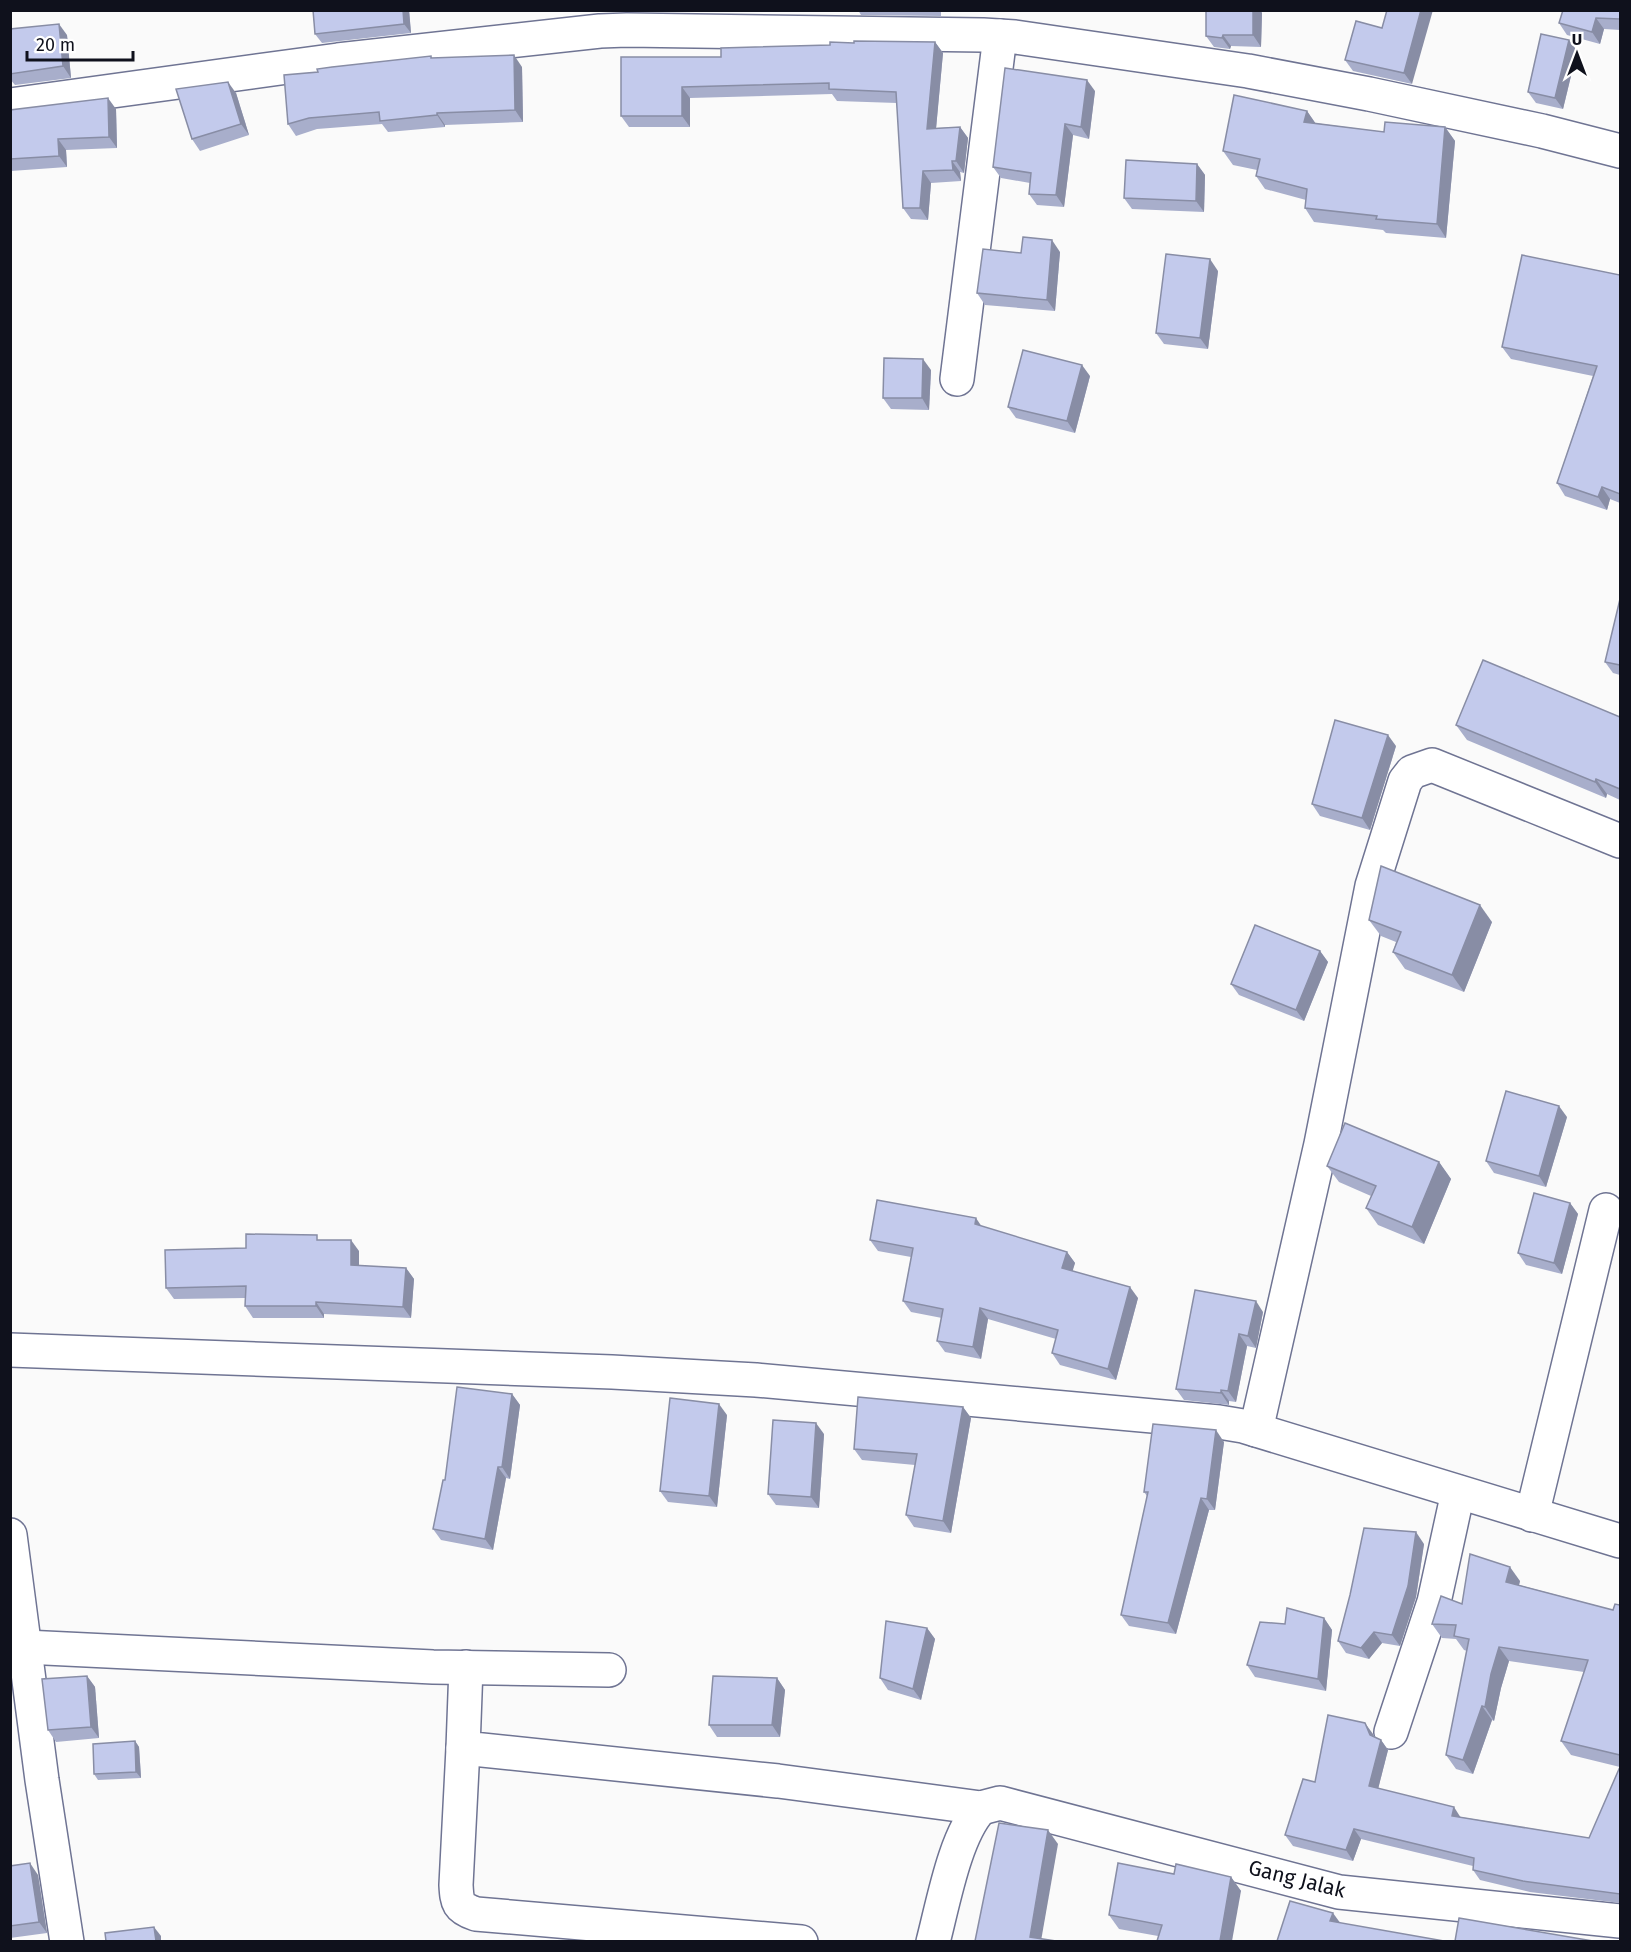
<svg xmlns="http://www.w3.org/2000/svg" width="1631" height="1952" font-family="'Fira Sans',sans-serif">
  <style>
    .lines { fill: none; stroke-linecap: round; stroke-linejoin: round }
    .minor-casing { stroke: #6f7493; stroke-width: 36 }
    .minor { stroke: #fff; stroke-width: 33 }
    .wall { fill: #a8aecb }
    .shaded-wall { fill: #888da5 }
    .building { fill: #c3caec; stroke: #888da5; stroke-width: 1.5 }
    .labels { text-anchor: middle; stroke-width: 5; stroke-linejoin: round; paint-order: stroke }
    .street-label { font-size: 21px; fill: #0f111c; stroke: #fff }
  </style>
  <rect width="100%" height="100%" fill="#fafafa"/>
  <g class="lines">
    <defs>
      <g id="minor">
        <polyline points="10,105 338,60 600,31 627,30 983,35 1015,37 1248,71 1369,94 1542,131 1620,151"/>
        <polyline points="957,379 1000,36"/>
        <polyline points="10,1350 612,1372 756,1380 1219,1422 1243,1426 1620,1541"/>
        <polyline points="1256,1430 1321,1144 1372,886 1405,781 1412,772 1432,765 1620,841"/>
        <polyline points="1532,1515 1606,1210"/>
        <polyline points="10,1535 42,1780 67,1942"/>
        <polyline points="25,1647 433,1667 609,1670"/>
        <polyline points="466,1667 463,1748 778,1781 981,1808 1000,1803 1339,1892 1620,1921"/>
        <polyline points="1391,1732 1434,1602 1458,1492"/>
        <path d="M463 1748 456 1885C457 1903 458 1908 476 1914L801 1942"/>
        <path d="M933 1942C943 1904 955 1835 981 1808"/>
      </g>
    </defs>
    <use href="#minor" class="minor-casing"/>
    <use href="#minor" class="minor"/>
  </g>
  <g class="wall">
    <polygon points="313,10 409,10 411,33 322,43 315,34"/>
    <polygon points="858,10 941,10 941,16 861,15"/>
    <polygon points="1206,10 1260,10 1262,13 1261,47 1231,46 1230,49 1214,47 1206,36"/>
    <polygon points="1620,10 1620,30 1604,29 1600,44 1567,35 1559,23"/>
    <polygon points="1382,28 1412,84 1353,71 1345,60"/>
    <polygon points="10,29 67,35 71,78 15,85 10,79"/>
    <polygon points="1569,40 1577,51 1563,109 1536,103 1528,92"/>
    <polygon points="935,42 943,53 936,128 960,127 968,138 964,173 960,172 961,181 931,183 928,220 911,219 903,208 897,103 837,101 832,94 690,98 690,127 629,127 621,116 721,57 830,45"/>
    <polygon points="431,56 432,58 522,67 523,122 445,125 445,127 388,132 382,124 317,129 296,136 288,124 318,72"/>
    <polygon points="1095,91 1089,139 1073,135 1064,207 1037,205 1029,194 1030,183 1001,178 993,167"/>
    <polygon points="236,93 249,135 200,151 192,139"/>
    <polygon points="116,109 117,148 66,150 67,167 11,171 10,170 10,110"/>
    <polygon points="1307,111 1315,123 1384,132 1445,127 1455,141 1446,238 1386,233 1383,230 1314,222 1305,208 1306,200 1265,189 1256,176 1257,170 1233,165 1223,151"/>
    <polygon points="1197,164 1205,175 1204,212 1132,209 1124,198"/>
    <polygon points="1060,252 1055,311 985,305 977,293 1021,253"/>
    <polygon points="1218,271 1208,349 1164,344 1156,333"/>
    <polygon points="1620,275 1620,503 1610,499 1607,510 1565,496 1557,483 1593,376 1511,359 1502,347"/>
    <polygon points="931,370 929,410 891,409 883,398"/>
    <polygon points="1090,376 1075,433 1016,418 1008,407"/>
    <polygon points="1620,599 1620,675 1613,673 1605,662"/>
    <polygon points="1620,717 1620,800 1607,794 1606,798 1467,740 1456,725"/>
    <polygon points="1396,746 1370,830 1320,816 1312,804"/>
    <polygon points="1369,920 1492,922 1464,992 1405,969 1393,952 1396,942 1381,936"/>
    <polygon points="1320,951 1328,962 1304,1021 1239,995 1231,984"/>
    <polygon points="1567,1117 1546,1187 1494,1173 1486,1161"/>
    <polygon points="1439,1162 1451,1179 1424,1244 1378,1225 1366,1208 1371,1196 1339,1182 1327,1166"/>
    <polygon points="1570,1203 1578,1214 1562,1274 1526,1265 1518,1253"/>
    <polygon points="982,1227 1067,1252 1075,1263 1072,1271 1138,1298 1116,1380 1060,1365 1052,1353 1056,1339 988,1319 981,1359 945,1352 937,1341 942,1318 911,1312 903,1301 911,1257 878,1251 870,1240"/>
    <polygon points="321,1240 359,1251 359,1266 406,1268 414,1279 411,1318 324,1314 324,1318 253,1318 245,1306 245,1298 174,1299 166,1288 246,1248"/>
    <polygon points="1263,1312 1256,1348 1247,1346 1236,1402 1229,1401 1229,1405 1184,1400 1176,1389"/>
    <polygon points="512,1394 520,1405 510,1479 506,1478 493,1550 441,1540 433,1529 445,1480"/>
    <polygon points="963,1407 971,1418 951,1533 914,1527 906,1515 915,1465 862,1460 854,1449"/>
    <polygon points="727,1415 717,1507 668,1502 660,1491"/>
    <polygon points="824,1434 819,1508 776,1505 768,1494"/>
    <polygon points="1224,1442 1215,1510 1209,1510 1176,1634 1129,1626 1121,1615 1147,1496 1144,1492"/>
    <polygon points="1424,1544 1416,1597 1400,1646 1382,1643 1369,1659 1346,1653 1338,1641"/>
    <polygon points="1520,1581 1519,1585 1613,1610 1620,1605 1620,1767 1571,1755 1561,1741 1584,1672 1509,1661 1501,1688 1494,1721 1492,1720 1473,1774 1456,1769 1446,1755 1467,1651 1464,1650 1456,1639 1442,1638 1432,1624 1462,1604"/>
    <polygon points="1324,1618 1332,1630 1326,1691 1255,1677 1247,1665 1285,1624"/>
    <polygon points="927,1628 935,1639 921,1700 888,1690 880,1678"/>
    <polygon points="87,1676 95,1687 99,1738 56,1742 48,1730"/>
    <polygon points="777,1678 785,1690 780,1737 717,1737 709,1725"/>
    <polygon points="1373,1734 1374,1736 1381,1740 1388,1750 1378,1789 1461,1817 1589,1838 1620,1770 1620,1903 1530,1892 1480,1880 1473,1870 1473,1866 1361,1839 1353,1861 1293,1846 1285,1835"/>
    <polygon points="135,1741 139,1747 141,1778 98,1780 94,1774"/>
    <polygon points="10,1866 38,1875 47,1933 10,1938"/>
    <polygon points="1174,1874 1231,1877 1241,1891 1158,1936 1119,1929 1109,1915"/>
  </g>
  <g class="shaded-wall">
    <polygon points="403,10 409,10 411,33 404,24"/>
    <polygon points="1253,10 1260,10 1262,13 1261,47 1253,35"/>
    <polygon points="1421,10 1433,10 1412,84 1404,73"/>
    <polygon points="1596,18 1604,29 1600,44 1592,32"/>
    <polygon points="59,24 67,35 71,78 63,66"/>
    <polygon points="1223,35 1231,46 1230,49 1222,38"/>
    <polygon points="1569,40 1577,51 1563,109 1555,98"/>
    <polygon points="935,42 943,53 935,140 927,129"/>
    <polygon points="514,55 522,67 523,122 515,110"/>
    <polygon points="1087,80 1095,91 1089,139 1081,127"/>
    <polygon points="228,82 236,93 249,135 241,124"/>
    <polygon points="682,87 690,98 690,127 682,116"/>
    <polygon points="108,98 116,109 117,148 109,137"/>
    <polygon points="1307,111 1316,124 1304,122"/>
    <polygon points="437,113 445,125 445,127 437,115"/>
    <polygon points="1065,124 1073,135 1064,207 1056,195"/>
    <polygon points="960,127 968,138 964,173 956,161"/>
    <polygon points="1445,127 1455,141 1446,238 1437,224"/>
    <polygon points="58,139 66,150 67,167 59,156"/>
    <polygon points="952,161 960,172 961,181 953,170"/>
    <polygon points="1197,164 1205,175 1204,212 1196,201"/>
    <polygon points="923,171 931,183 928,220 920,208"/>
    <polygon points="1052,240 1060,252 1055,311 1047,300"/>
    <polygon points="1210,259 1218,271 1208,349 1200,338"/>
    <polygon points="923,359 931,370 929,410 922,398"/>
    <polygon points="1082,365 1090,376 1075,433 1067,421"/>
    <polygon points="1602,487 1610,499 1607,510 1598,497"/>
    <polygon points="1388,735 1396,746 1370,830 1362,818"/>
    <polygon points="1596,779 1607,794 1606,798 1595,782"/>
    <polygon points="1480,905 1492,922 1464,992 1452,975"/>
    <polygon points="1320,951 1328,962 1304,1021 1296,1010"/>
    <polygon points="1559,1106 1567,1117 1546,1187 1539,1176"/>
    <polygon points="1439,1162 1451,1179 1424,1244 1412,1227"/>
    <polygon points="1570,1203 1578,1214 1562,1274 1554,1263"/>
    <polygon points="976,1218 984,1230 975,1224"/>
    <polygon points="351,1240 359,1251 359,1277 351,1265"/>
    <polygon points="1067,1252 1075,1263 1070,1280 1062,1268"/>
    <polygon points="406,1268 414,1279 411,1318 403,1307"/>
    <polygon points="1130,1287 1138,1298 1116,1380 1108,1369"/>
    <polygon points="1256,1301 1263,1312 1256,1348 1248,1336"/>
    <polygon points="316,1302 324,1314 324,1318 316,1306"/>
    <polygon points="980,1308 988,1319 981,1359 973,1347"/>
    <polygon points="1239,1334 1247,1346 1236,1402 1228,1391"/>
    <polygon points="1221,1390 1229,1401 1229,1405 1221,1393"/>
    <polygon points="512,1394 520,1405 510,1479 502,1467"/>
    <polygon points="719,1404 727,1415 717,1507 709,1496"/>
    <polygon points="963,1407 971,1418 951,1533 943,1521"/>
    <polygon points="816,1423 824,1434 819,1508 811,1497"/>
    <polygon points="1216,1430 1224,1442 1215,1510 1207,1499"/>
    <polygon points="498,1467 506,1478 493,1550 485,1539"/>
    <polygon points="1201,1498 1209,1510 1176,1634 1168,1623"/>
    <polygon points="1416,1532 1424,1544 1416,1597 1400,1646 1392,1635"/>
    <polygon points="1510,1567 1520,1581 1516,1596 1506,1582"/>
    <polygon points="1324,1618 1332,1630 1326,1691 1318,1679"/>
    <polygon points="927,1628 935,1639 921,1700 913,1689"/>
    <polygon points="1374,1632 1382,1643 1369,1659 1361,1648"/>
    <polygon points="1499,1647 1509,1661 1501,1688 1494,1721 1485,1707 1491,1674"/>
    <polygon points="87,1676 95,1687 99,1738 91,1727"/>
    <polygon points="777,1678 785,1690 780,1737 772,1725"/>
    <polygon points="1482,1706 1492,1720 1473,1774 1463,1760"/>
    <polygon points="1365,1723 1373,1734 1377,1745 1370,1735"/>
    <polygon points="1381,1740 1388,1750 1376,1797 1369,1786"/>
    <polygon points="135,1741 139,1747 141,1778 136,1772"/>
    <polygon points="1454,1807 1461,1818 1452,1816"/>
    <polygon points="1354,1829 1361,1839 1353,1861 1346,1850"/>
    <polygon points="1048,1830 1058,1844 1041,1941 1030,1937"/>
    <polygon points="30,1863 38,1875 47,1933 39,1922"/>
    <polygon points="1231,1877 1241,1891 1232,1941 1220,1941"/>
    <polygon points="1333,1913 1341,1924 1330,1921"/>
    <polygon points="154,1927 161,1936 161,1941 156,1941"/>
  </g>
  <g class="building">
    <polygon points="313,10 403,10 404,24 315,34"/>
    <polygon points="1206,10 1253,10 1253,35 1223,35 1222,38 1206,36"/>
    <polygon points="1387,10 1421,10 1404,73 1345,60 1356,21 1382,28"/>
    <polygon points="1563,10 1620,10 1620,19 1596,18 1592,32 1559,23"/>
    <polygon points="59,24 63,66 10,74 10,29"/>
    <polygon points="1541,34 1569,40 1555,98 1528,92"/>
    <polygon points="854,41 935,42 927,129 960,127 956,161 952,161 953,170 923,171 920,208 903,208 896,92 829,89 829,83 682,87 682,116 621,116 621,57 721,57 721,48 830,45 830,42 854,43"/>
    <polygon points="514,55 515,110 437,113 437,115 380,121 379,112 309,118 288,124 284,75 318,72 317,69 332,67 431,56 431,58"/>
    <polygon points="1005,68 1087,80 1081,127 1065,124 1056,195 1029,194 1031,173 993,167"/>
    <polygon points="228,82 241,124 192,139 176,89"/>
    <polygon points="1234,95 1307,111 1304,122 1384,132 1385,122 1445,127 1437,224 1376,219 1377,216 1305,208 1307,189 1256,176 1260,159 1223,151"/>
    <polygon points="108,98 109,137 58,139 59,156 10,159 10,110"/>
    <polygon points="1126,160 1197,164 1196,201 1124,198"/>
    <polygon points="1023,237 1052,240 1047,300 977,293 983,249 1021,253"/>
    <polygon points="1166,254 1210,259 1200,338 1156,333"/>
    <polygon points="1522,255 1620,275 1620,494 1602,487 1598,497 1557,483 1597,366 1502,347"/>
    <polygon points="1023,350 1082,365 1067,421 1008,407"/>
    <polygon points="884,358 923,359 922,398 883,398"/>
    <polygon points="1620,599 1620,665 1605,662"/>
    <polygon points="1483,660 1620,717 1620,789 1596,779 1595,782 1456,725"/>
    <polygon points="1335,720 1388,735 1362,818 1312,804"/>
    <polygon points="1381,866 1480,905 1452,975 1393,952 1401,932 1369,920"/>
    <polygon points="1255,925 1320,951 1296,1010 1231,984"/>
    <polygon points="1506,1091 1559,1106 1539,1176 1486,1161"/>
    <polygon points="1345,1123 1439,1162 1412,1227 1366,1208 1376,1186 1327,1166"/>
    <polygon points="1534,1193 1570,1203 1554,1263 1518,1253"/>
    <polygon points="877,1200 976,1218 975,1224 1067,1252 1062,1268 1130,1287 1108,1369 1052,1353 1058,1330 980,1308 973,1347 937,1341 943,1309 903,1301 913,1248 870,1240"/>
    <polygon points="246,1234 317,1235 317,1240 351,1240 351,1265 406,1268 403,1307 316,1302 316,1306 245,1306 246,1286 166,1288 165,1250 246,1248"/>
    <polygon points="1195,1290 1256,1301 1248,1336 1239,1334 1228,1391 1221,1390 1221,1393 1176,1389"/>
    <polygon points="457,1387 512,1394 502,1467 498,1467 485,1539 433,1529 443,1480 445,1480"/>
    <polygon points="858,1397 963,1407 943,1521 906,1515 917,1454 854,1449"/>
    <polygon points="670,1398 719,1404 709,1496 660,1491"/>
    <polygon points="773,1420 816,1423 811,1497 768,1494"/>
    <polygon points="1153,1424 1216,1430 1207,1499 1201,1498 1168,1623 1121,1615 1148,1492 1144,1492"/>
    <polygon points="1364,1528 1416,1532 1408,1586 1392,1635 1374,1632 1361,1648 1338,1641 1350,1595"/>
    <polygon points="1470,1554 1510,1567 1506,1582 1613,1610 1615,1604 1620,1605 1620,1755 1561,1741 1588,1660 1499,1647 1491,1674 1485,1707 1482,1706 1463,1760 1446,1755 1469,1639 1454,1636 1456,1625 1432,1624 1441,1596 1462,1604"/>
    <polygon points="1287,1608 1324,1618 1318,1679 1247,1665 1260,1622 1285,1624"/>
    <polygon points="886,1621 927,1628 913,1689 880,1678"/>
    <polygon points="87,1676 91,1727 48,1730 42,1679"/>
    <polygon points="713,1676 777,1678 772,1725 709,1725"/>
    <polygon points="1328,1715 1365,1723 1370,1735 1381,1740 1369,1786 1454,1807 1452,1816 1589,1838 1619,1769 1620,1770 1620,1894 1523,1881 1473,1870 1474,1858 1354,1829 1346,1850 1285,1835 1303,1779 1315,1782"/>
    <polygon points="135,1741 136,1772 94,1774 93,1744"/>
    <polygon points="999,1823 1048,1830 1030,1937 1056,1941 975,1941"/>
    <polygon points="30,1863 39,1922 10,1926 10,1866"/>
    <polygon points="1118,1863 1174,1874 1176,1864 1231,1877 1220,1941 1157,1941 1162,1925 1109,1915"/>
    <polygon points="1290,1901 1333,1913 1330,1921 1444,1941 1277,1941"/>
    <polygon points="1459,1918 1593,1941 1455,1941"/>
    <polygon points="154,1927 156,1941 106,1941 105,1933"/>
  </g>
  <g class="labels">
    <g class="street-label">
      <text transform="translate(1297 1879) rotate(14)" y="7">Gang Jalak</text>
    </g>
  </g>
  <rect width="1631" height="1952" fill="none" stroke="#0f111c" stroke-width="24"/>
  <g transform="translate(1577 54)" stroke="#ffffff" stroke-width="4.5" paint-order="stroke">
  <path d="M0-4.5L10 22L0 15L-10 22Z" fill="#0f111c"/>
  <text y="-9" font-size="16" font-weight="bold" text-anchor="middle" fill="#0f111c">U</text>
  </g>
  <path d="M27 51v9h106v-9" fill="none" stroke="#0f111c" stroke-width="3"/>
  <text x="36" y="51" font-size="18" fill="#0f111c" stroke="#ffffff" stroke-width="4.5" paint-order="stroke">20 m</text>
</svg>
